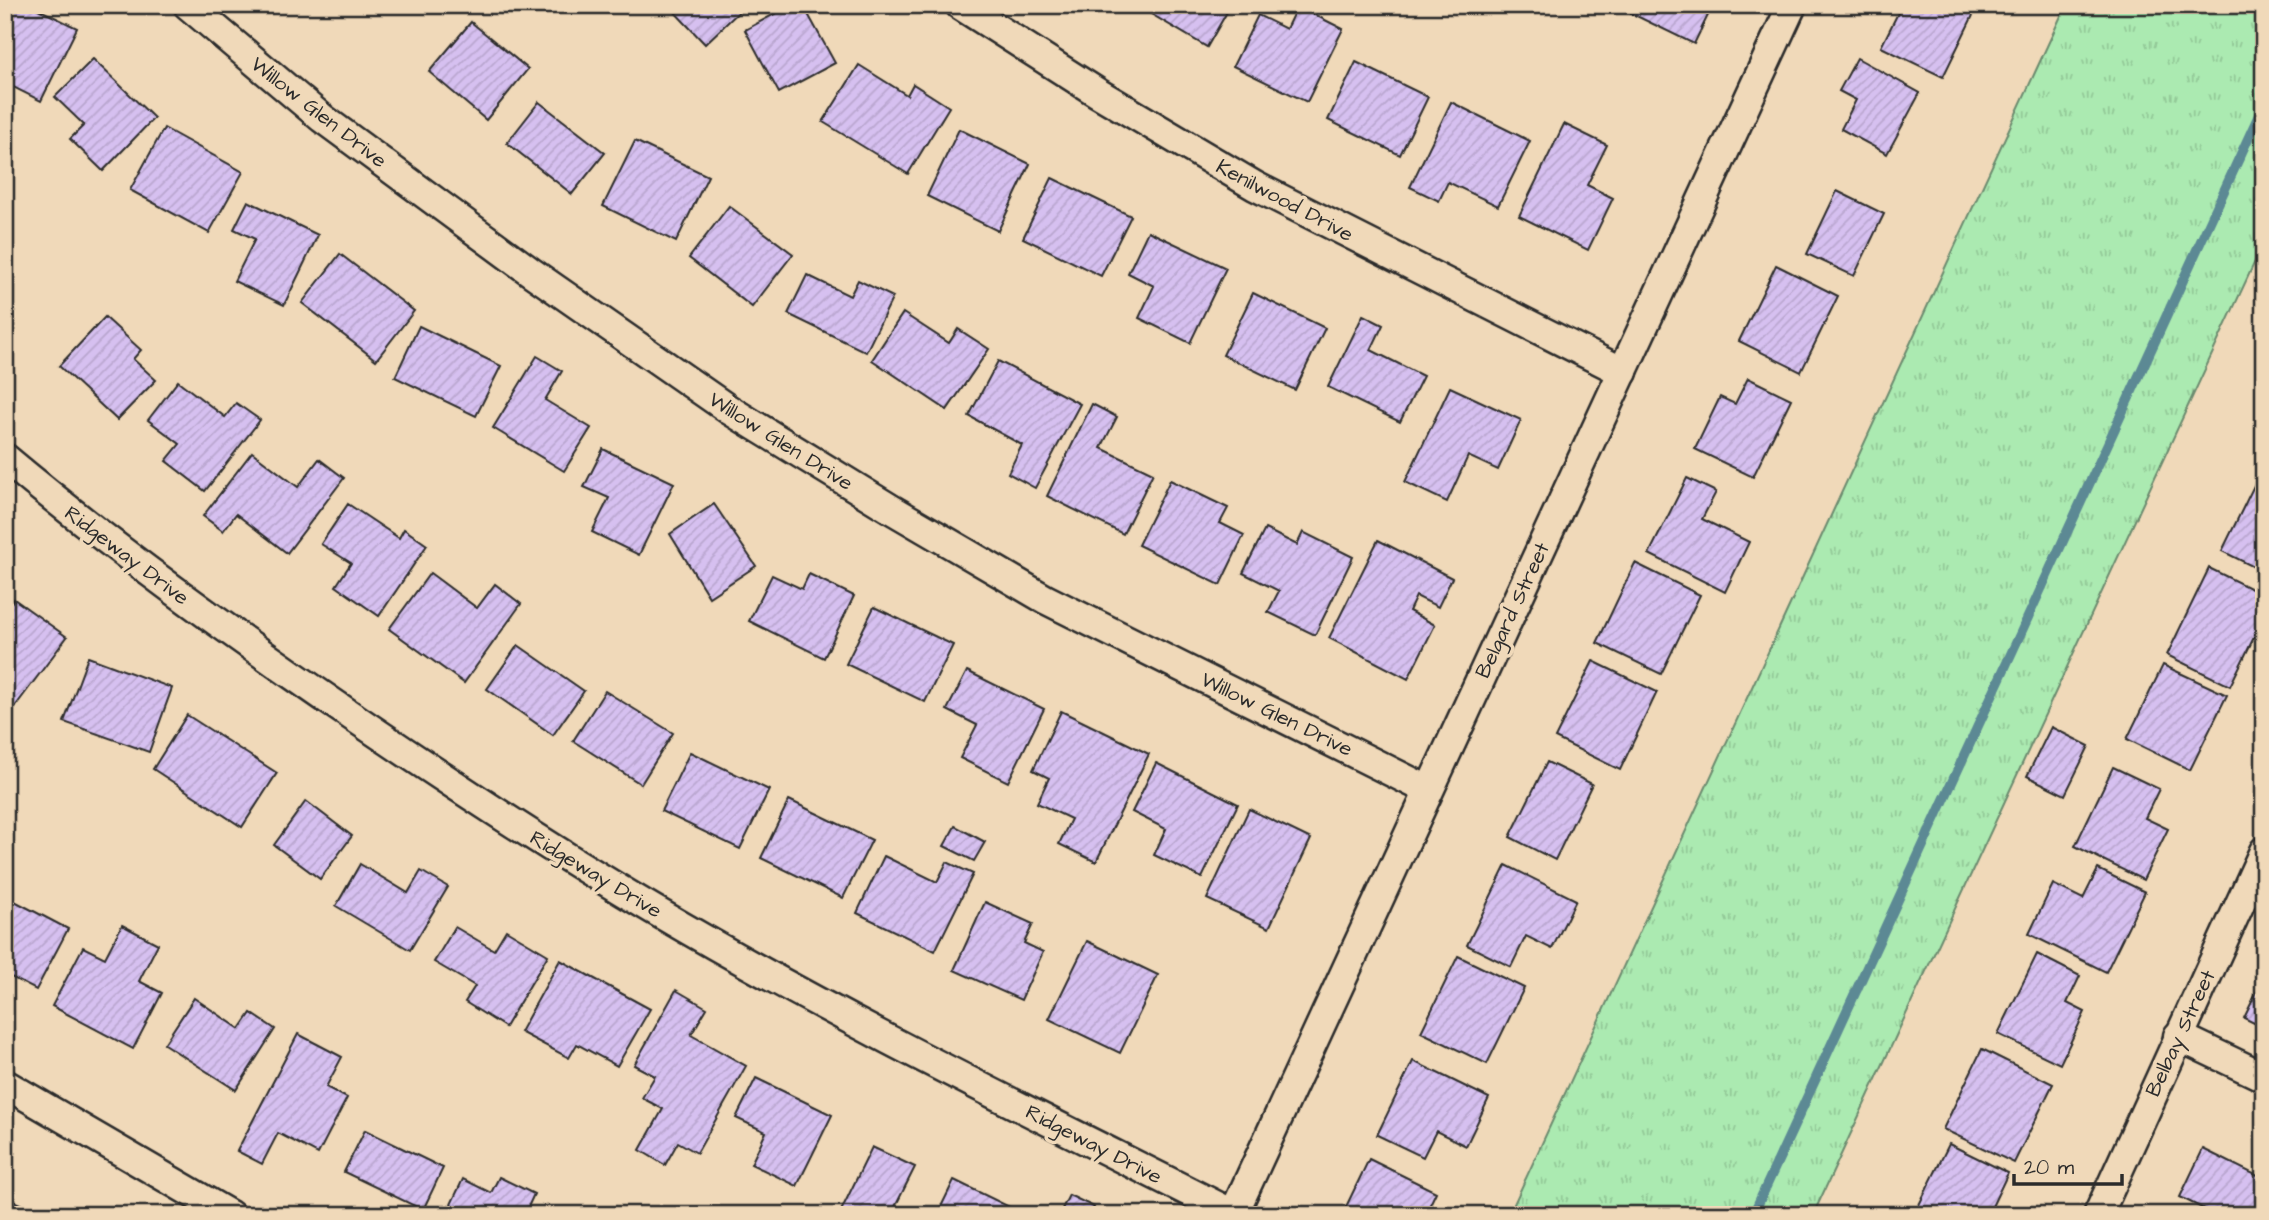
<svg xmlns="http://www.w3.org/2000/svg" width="2269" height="1220" font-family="'Architects Daughter',sans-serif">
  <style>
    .grass { fill: url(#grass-tufts); stroke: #6b8a6e; stroke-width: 2 }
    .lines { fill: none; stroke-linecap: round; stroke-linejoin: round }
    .stream { stroke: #5b8994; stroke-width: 10 }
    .building { fill: url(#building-hatch); stroke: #2b2b2b; stroke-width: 2 }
    .street-casing { stroke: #2b2b2b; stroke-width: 33 }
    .street { stroke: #f0d9b9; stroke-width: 28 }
    .labels { text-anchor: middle; stroke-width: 7; stroke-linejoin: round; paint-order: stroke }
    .street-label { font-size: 21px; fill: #2b2b2b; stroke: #f0d9b9 }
  </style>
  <defs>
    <pattern id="grass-tufts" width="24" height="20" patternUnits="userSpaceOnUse" patternTransform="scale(1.75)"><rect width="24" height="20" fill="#abeab1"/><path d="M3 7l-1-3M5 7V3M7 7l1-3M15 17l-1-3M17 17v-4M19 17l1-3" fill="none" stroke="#93c998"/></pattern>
    <pattern id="building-hatch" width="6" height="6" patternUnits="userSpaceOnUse" patternTransform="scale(1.75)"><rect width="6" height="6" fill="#d6c0f0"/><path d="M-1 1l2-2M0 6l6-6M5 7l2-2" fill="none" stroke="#b8a5ce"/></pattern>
  </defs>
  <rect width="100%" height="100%" fill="#f0d9b9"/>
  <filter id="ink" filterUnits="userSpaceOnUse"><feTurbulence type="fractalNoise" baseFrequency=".0143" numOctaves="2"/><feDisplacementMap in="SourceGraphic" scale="14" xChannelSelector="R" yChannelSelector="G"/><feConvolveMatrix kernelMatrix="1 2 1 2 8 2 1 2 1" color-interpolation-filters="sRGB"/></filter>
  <g filter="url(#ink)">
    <polygon class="grass" points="2066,5 2264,5 2264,242 1813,1215 1509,1215"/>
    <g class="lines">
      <polyline class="stream" points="1753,1215 2264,104"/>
    </g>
    <g class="building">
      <polygon points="5,5 30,5 77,28 41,101 5,83"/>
      <polygon points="672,5 746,5 705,44 670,7"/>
      <polygon points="791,5 803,5 835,63 779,93 745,30"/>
      <polygon points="1136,5 1231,5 1207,47"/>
      <polygon points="1619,5 1713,5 1694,44 1618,7"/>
      <polygon points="1902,5 1978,5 1943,77 1881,47"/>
      <polygon points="1297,6 1343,29 1307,102 1233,66 1258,15 1286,29"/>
      <polygon points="471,22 528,69 486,120 429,72"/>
      <polygon points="1857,58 1920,93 1887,154 1841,129 1856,100 1839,91"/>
      <polygon points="93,59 154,118 103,171 70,139 84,125 55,97"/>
      <polygon points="1356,62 1428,97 1400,155 1328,120"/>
      <polygon points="859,65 907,95 913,84 949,107 908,174 823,122"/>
      <polygon points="539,102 605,153 572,194 507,143"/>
      <polygon points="1451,102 1530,141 1498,206 1448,182 1439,201 1410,187"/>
      <polygon points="1564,124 1607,145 1587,185 1613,198 1588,250 1519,216"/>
      <polygon points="164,128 243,172 209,233 130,190"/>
      <polygon points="959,129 1030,164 998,231 927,196"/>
      <polygon points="635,141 708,176 676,242 603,206"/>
      <polygon points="1052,178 1131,216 1101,276 1023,238"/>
      <polygon points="1837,191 1884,214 1854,276 1807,254"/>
      <polygon points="248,201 318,235 284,305 234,281 255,239 234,229"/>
      <polygon points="729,206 793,254 752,307 689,258"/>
      <polygon points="1148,231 1226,268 1190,343 1139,318 1154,286 1128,273"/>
      <polygon points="340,254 414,311 376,360 302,303"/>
      <polygon points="1776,265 1838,296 1801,372 1739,341"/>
      <polygon points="807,275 850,296 858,280 893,297 866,352 788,314"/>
      <polygon points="1253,293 1325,328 1295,390 1223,355"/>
      <polygon points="903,313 949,343 958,329 989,349 947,410 872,360"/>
      <polygon points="1363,315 1383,325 1371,350 1423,376 1400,422 1328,387"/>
      <polygon points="105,317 141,350 133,359 156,380 117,420 59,366"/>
      <polygon points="419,326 501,366 476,416 395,377"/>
      <polygon points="537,356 562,371 545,400 591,428 564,471 493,428"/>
      <polygon points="998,361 1080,404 1035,488 1008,473 1022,445 969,416"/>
      <polygon points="1748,378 1791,399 1753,477 1695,449 1720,397 1735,404"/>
      <polygon points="178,381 225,417 236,403 260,420 205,491 166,461 180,444 148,420"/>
      <polygon points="1450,387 1521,420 1498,470 1468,456 1447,502 1405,482"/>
      <polygon points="1092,404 1117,417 1101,448 1153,473 1123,534 1047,496"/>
      <polygon points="603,449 674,483 639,555 592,532 609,498 584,487"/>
      <polygon points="252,452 298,487 319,459 344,478 287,553 236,514 223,531 203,516"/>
      <polygon points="2263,467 2264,467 2264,572 2222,551"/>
      <polygon points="1687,478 1716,492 1702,519 1749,542 1725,592 1649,554"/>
      <polygon points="1170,480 1228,508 1220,523 1244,535 1220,585 1138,545"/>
      <polygon points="348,504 399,538 404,529 427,545 379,616 336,586 351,563 321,544"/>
      <polygon points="714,504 756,566 709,597 670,534"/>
      <polygon points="1265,529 1297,545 1303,532 1353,557 1315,635 1268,612 1279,591 1243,573"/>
      <polygon points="1378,540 1452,578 1438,607 1416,596 1409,611 1435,625 1408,679 1329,638"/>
      <polygon points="1635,563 1700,595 1661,674 1597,643"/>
      <polygon points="2209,568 2264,595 2264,629 2259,627 2230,686 2167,655"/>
      <polygon points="430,573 477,608 495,584 521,604 464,683 389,629"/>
      <polygon points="809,574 854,596 824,658 749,621 772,575 802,589"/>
      <polygon points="14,599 67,637 5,720 5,611"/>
      <polygon points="874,607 953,645 925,702 846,664"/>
      <polygon points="518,645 584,691 553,735 487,689"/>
      <polygon points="88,657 172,688 149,752 64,722"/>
      <polygon points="1593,661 1657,692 1620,770 1555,738"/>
      <polygon points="2163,665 2227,695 2190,770 2127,739"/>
      <polygon points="967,671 1044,709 1008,782 960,758 977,725 947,710"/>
      <polygon points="605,691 673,733 641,784 573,741"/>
      <polygon points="1061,711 1149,754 1096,862 1059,844 1071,819 1037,803 1049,778 1033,770"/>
      <polygon points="187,715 277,773 242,827 153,769"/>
      <polygon points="2051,727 2089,746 2065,795 2027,776"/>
      <polygon points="690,752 769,790 740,849 661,811"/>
      <polygon points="1547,762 1592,784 1555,860 1510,837"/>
      <polygon points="1156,763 1238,804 1202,878 1154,855 1166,829 1132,812"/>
      <polygon points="2113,767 2159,789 2145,818 2168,829 2143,880 2075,846"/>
      <polygon points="789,800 872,840 843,898 761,858"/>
      <polygon points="306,801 352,836 320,879 274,845"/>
      <polygon points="1249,809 1311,839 1269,928 1207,899"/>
      <polygon points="955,826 985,842 974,861 944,846"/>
      <polygon points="884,856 937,882 947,862 973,874 935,951 857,913"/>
      <polygon points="360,864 408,893 421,871 448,887 410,950 336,906"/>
      <polygon points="1506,865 1576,900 1552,949 1526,936 1511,967 1467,945"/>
      <polygon points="2098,869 2145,892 2106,972 2029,934 2053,884 2083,899"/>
      <polygon points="5,896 68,929 36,990 5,974"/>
      <polygon points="985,902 1033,924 1024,943 1043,952 1021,1000 954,970"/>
      <polygon points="122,925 158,944 139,981 162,993 133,1049 52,1006 83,947 105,958"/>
      <polygon points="455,927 494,950 506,930 548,955 505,1027 465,1002 475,986 434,962"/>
      <polygon points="1087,941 1158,975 1120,1053 1049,1019"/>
      <polygon points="2037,954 2080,976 2067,1003 2085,1012 2060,1064 1998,1034"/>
      <polygon points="1458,956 1524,988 1487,1064 1421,1032"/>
      <polygon points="560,960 650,1009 617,1066 577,1044 569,1058 520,1032"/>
      <polygon points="2264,977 2264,1028 2244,1018"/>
      <polygon points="676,990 707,1008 691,1035 746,1066 697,1153 678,1142 665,1165 640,1150 663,1109 642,1098 655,1076 634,1065"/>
      <polygon points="194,998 240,1029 251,1013 275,1029 236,1090 164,1044"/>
      <polygon points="298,1034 342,1057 326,1087 347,1098 318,1154 278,1133 262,1164 237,1151"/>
      <polygon points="1982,1049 2053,1084 2014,1163 1943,1129"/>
      <polygon points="1413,1061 1489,1098 1466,1146 1436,1131 1423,1157 1377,1135"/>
      <polygon points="756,1078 832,1115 797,1186 751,1164 766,1132 736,1118"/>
      <polygon points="365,1130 443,1168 423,1210 344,1172"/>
      <polygon points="1949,1144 2008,1173 1988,1215 1914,1215"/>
      <polygon points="872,1147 915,1167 891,1215 839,1215"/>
      <polygon points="2203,1149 2264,1179 2264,1215 2211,1215 2212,1213 2180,1197"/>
      <polygon points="1369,1159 1436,1192 1425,1215 1342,1215"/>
      <polygon points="499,1177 534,1194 528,1207 542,1215 446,1215 463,1179 491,1193"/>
      <polygon points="954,1180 1026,1215 937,1215"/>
      <polygon points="1069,1195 1094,1207 1091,1215 1059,1215"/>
      <polygon points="5,1197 43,1215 5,1215"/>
    </g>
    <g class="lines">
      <defs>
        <g id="street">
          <polyline points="188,5 322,118 531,272 728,409 891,509 1045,599 1428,790"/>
          <polyline points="960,5 1098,93 1255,186 1623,372"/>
          <path d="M5 458C115 550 231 633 349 714 449 782 550 849 654 910 842 1021 1039 1116 1233 1214"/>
          <polyline points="2178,1036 2264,1077"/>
          <polyline points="5,1084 230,1215"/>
          <polyline points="1233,1215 1792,5"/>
          <polyline points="2098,1215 2264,851"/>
        </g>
      </defs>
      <use href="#street" class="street-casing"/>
      <use href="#street" class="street"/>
    </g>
  </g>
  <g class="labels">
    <g class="street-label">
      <text transform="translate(319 112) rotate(38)" y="7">Willow Glen Drive</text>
      <text transform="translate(1285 200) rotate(28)" y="7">Kenilwood Drive</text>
      <text transform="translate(781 441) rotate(32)" y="7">Willow Glen Drive</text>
      <text transform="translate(127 555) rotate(37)" y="7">Ridgeway Drive</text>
      <text transform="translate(1512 610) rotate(-65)" y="7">Belgard Street</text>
      <text transform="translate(1277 714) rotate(26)" y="7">Willow Glen Drive</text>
      <text transform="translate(596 874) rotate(31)" y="7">Ridgeway Drive</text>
      <text transform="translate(2180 1033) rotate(-65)" y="7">Belbay Street</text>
      <text transform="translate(1094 1144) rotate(27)" y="7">Ridgeway Drive</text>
    </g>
  </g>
  <rect width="2269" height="1220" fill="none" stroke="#f0d9b9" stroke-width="28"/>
  <rect x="14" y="14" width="2241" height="1192" fill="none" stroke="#2b2b2b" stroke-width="2.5" filter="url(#ink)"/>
  <path d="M2014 1174v10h108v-10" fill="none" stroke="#2b2b2b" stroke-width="3.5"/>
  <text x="2024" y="1174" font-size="21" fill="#2b2b2b" stroke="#f0d9b9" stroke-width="5" paint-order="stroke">20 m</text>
</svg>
